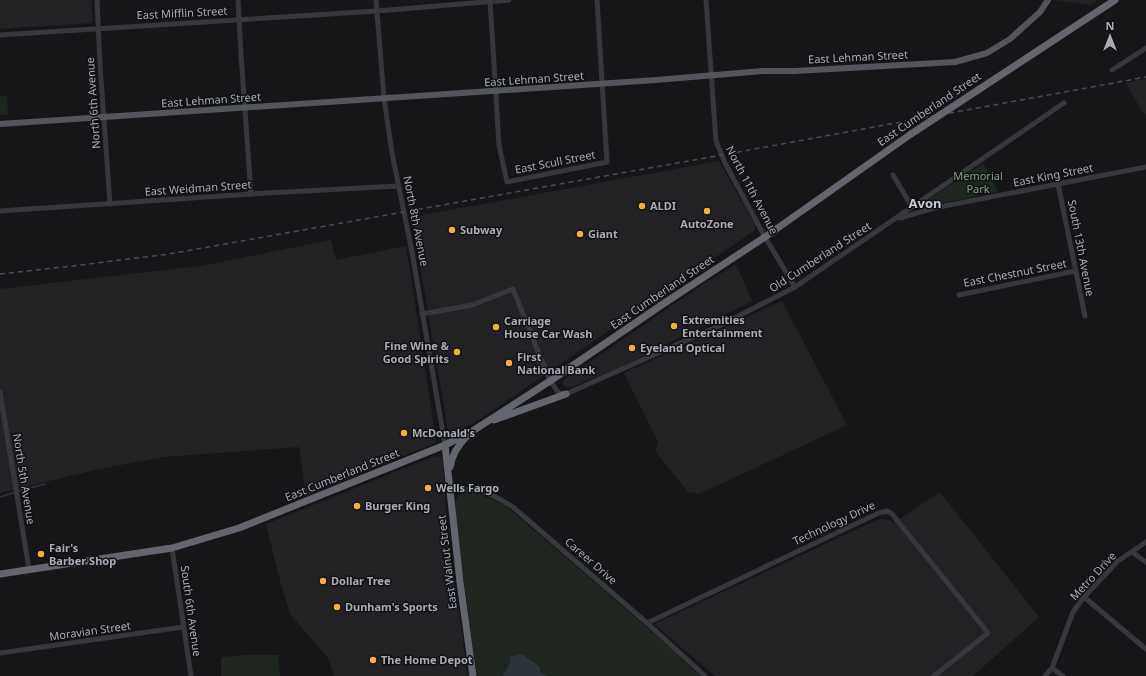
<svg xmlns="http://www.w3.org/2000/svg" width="1146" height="676" font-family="'Noto Sans',sans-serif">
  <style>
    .built { fill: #222225 }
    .green { fill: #1e261f }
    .water { fill: #2c353c }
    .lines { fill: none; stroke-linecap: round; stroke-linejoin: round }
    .stream { stroke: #2c353c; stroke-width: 1.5 }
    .minor { stroke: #37383d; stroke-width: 5 }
    .major { stroke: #53555c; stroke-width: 6 }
    .highway { stroke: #63666e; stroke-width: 7 }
    .rail { stroke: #4a4c52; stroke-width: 1.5; stroke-dasharray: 5 4; stroke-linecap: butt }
    .highway-bridge { stroke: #63666e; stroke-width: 7 }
    .poi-dot { fill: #f2b134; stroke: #111113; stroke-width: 1.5 }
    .labels { text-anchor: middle; stroke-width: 3; stroke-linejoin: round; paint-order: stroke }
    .street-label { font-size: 11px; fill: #a8adb8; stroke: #111113 }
    .park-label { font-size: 11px; fill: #7fa381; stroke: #111113 }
    .poi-label { font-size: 11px; font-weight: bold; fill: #a8adb8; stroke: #111113; text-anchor: start }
    .quarter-label { font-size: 13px; font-weight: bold; fill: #c9ccd4; stroke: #111113 }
  </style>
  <rect width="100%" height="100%" fill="#161618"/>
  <g class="built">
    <polygon points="0,0 91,0 93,19 92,23 0,29"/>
    <polygon points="1051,0 1098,0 1090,5"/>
    <polygon points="1146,79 1146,114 1144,115 1126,83"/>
    <polygon points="719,161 753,221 755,225 755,230 479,420 454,434 450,433 448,431 412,217"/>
    <polygon points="331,240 336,260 406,246 436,440 435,443 306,496 299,447 163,457 95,470 0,493 0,289 200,266"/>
    <polygon points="736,264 752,301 623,366 569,388 566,387 563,384 562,381 702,285"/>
    <polygon points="782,301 847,425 699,494 688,492 655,451 658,442 624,373"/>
    <polygon points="438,456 441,457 443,462 447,527 468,676 334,676 328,658 290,614 279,577 266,524 432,457"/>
    <polygon points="940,492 1039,617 973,676 715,676 654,624 879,519 890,520 894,523"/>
  </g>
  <g class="green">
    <polygon points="0,96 7,96 8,115 0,115"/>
    <polygon points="983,163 998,192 916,208"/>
    <path d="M465 492C481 493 493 499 507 507L665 643 700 676H477L457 533 455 503 458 496 460 493Z"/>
    <polygon points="244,655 278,655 280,676 221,676 221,657"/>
  </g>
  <polygon class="water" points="522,654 540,667 540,672 547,676 503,676 511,661 510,657"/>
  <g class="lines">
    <polyline class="stream" points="0,497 22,490 45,484"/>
    <g class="minor">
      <polyline points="97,0 100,64 110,204"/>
      <polyline points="238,0 241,55 251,194"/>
      <polyline points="376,0 384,98 392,153 412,252 445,445"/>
      <polyline points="490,0 499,145 507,182 607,162 597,0"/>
      <polyline points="706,0 716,141 725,163 765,237 795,287"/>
      <polyline points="0,35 377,11 509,0"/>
      <polyline points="1112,70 1146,48"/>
      <polyline points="893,175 912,207"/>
      <polyline points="1058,184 1085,316"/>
      <polyline points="0,211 251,194 398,186"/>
      <polyline points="900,218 934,208 1146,167"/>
      <polyline points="959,295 1075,271"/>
      <polyline points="422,314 472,305 513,289 550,381 559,393 566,394 721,325 795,287 1064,103"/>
      <polyline points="0,392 29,569"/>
      <path d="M450 488C479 489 488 491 513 507L647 623 705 676"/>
      <polyline points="172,548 191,676"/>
      <polyline points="1132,552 1146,562"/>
      <polyline points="1084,597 1146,649"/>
      <polyline points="647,623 849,527 879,513 887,511 892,514 988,633 934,676"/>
      <polyline points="0,653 183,627"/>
      <polyline points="1052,668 1063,676"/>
      <polyline points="1045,676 1052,668 1073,612 1084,597 1118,561 1146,542"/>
    </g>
    <polyline class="major" points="0,124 656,80 763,71 795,71 955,62 987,53 1010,39 1040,12 1048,0"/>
    <g class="highway">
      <polyline points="978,90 1115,0"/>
      <polyline points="494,420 566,394"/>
      <polyline points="445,445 460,582 473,676"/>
      <path d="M450 467C452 454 458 445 467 436"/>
      <polyline points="0,574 172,548 239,528 445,445 471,432 550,381 666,302 765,237 911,134"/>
    </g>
    <polyline class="rail" points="0,274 73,266 169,254 722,155 1146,77"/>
    <polyline class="highway-bridge" points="911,134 978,90"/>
  </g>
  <g class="poi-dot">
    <circle cx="642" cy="206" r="4"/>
    <circle cx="707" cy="211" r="4"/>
    <circle cx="452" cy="230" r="4"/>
    <circle cx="580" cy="234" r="4"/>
    <circle cx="674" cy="326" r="4"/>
    <circle cx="496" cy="327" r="4"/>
    <circle cx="632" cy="348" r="4"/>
    <circle cx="457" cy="352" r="4"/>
    <circle cx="509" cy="363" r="4"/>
    <circle cx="404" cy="433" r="4"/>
    <circle cx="428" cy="488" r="4"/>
    <circle cx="357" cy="506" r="4"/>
    <circle cx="41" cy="554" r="4"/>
    <circle cx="323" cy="581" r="4"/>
    <circle cx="337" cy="607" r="4"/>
    <circle cx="373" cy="660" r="4"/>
  </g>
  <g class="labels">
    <g class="street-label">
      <text transform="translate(182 13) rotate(-3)" y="4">East Mifflin Street</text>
      <text transform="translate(858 57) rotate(-3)" y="4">East Lehman Street</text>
      <text transform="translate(534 79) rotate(-4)" y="4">East Lehman Street</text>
      <text transform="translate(211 100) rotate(-4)" y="4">East Lehman Street</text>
      <text transform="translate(93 103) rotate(-94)" y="4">North 6th Avenue</text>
      <text transform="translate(929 109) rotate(-34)" y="4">East Cumberland Street</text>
      <text transform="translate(555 162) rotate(-11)" y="4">East Scull Street</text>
      <text transform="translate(1053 175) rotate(-11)" y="4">East King Street</text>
      <text transform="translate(198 188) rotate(-4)" y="4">East Weidman Street</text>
      <text transform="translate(752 190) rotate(62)" y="4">North 11th Avenue</text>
      <text transform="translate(416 221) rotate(79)" y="4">North 8th Avenue</text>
      <text transform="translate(1081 248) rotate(79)" y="4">South 13th Avenue</text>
      <text transform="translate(820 257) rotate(-33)" y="4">Old Cumberland Street</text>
      <text transform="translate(1015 273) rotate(-11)" y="4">East Chestnut Street</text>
      <text transform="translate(662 292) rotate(-34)" y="4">East Cumberland Street</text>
      <text transform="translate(342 475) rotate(-22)" y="4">East Cumberland Street</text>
      <text transform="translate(24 479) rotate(81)" y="4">North 5th Avenue</text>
      <text transform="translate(834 523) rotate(-25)" y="4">Technology Drive</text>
      <text transform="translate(591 561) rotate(41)" y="4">Career Drive</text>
      <text transform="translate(447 562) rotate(-97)" y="4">East Walnut Street</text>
      <text transform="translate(1093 576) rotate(-47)" y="4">Metro Drive</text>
      <text transform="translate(191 611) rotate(82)" y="4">South 6th Avenue</text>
      <text transform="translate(90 631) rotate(-8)" y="4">Moravian Street</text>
    </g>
    <g class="park-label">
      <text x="978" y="180">Memorial<tspan x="978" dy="13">Park</tspan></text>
    </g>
    <g class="poi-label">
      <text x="650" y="210">ALDI</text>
      <text x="707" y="228" text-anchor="middle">AutoZone</text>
      <text x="460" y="234">Subway</text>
      <text x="588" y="238">Giant</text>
      <text x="682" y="324">Extremities<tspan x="682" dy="13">Entertainment</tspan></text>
      <text x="504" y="325">Carriage<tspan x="504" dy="13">House Car Wash</tspan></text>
      <text x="449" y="350" text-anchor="end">Fine Wine &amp;<tspan x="449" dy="13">Good Spirits</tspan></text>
      <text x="640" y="352">Eyeland Optical</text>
      <text x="517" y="361">First<tspan x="517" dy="13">National Bank</tspan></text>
      <text x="412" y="437">McDonald's</text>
      <text x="436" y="492">Wells Fargo</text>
      <text x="365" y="510">Burger King</text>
      <text x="49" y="552">Fair's<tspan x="49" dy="13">Barber Shop</tspan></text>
      <text x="331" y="585">Dollar Tree</text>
      <text x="345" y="611">Dunham's Sports</text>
      <text x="381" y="664">The Home Depot</text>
    </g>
    <g class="quarter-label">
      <text x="925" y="208">Avon</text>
    </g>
  </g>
  <g transform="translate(1110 36)" stroke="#111113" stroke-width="3" paint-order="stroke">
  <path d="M0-3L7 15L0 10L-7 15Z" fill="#a8adb8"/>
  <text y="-6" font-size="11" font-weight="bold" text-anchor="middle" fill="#a8adb8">N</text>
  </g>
</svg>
